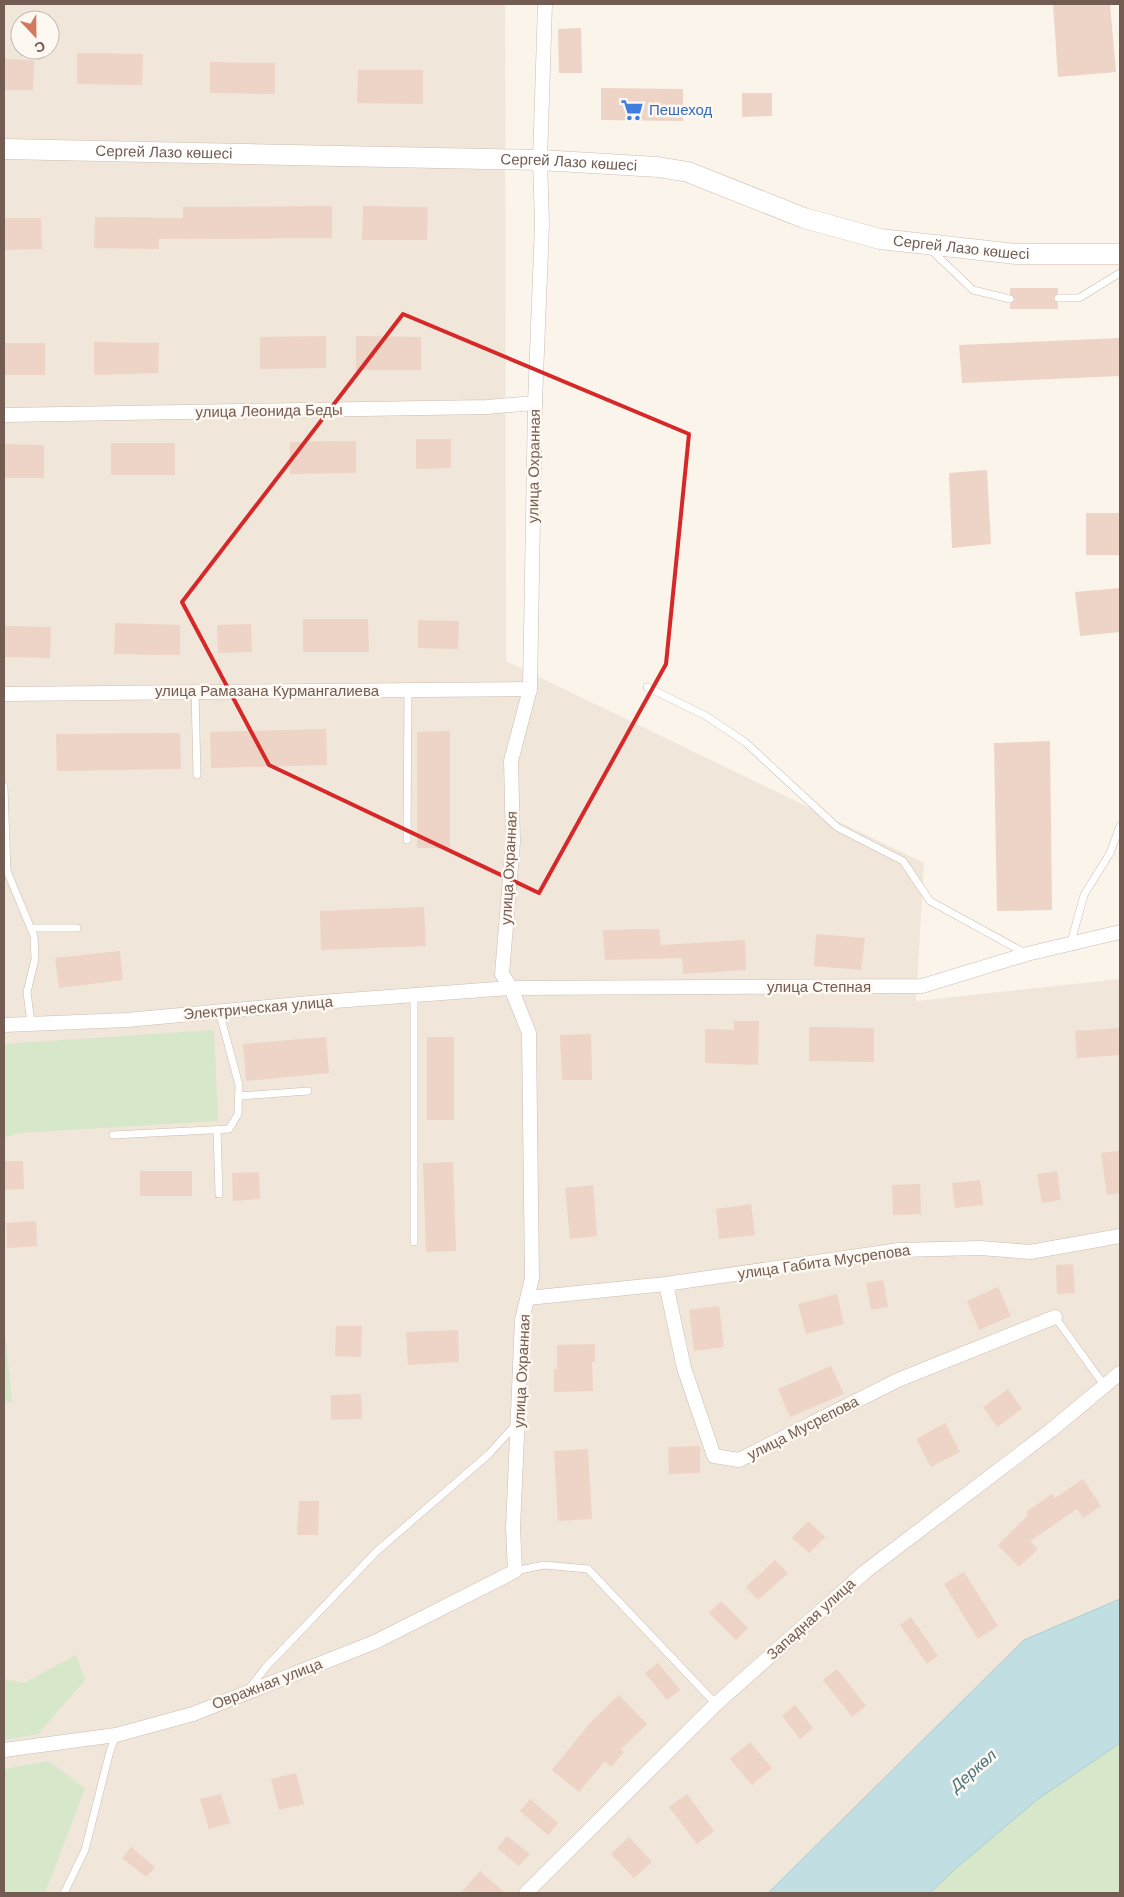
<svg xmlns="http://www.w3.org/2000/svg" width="1124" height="1897" font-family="Helvetica,sans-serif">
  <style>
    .residential { fill: #f1e6da; fill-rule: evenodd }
    .green { fill: #d7e7ca }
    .water { fill: #c1dee2; stroke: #a9cdd3 }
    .building { fill: #edd4c6 }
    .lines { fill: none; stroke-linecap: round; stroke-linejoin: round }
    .lane-casing { stroke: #ccbcb2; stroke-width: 8 }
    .street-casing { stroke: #ccbcb2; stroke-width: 15 }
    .secondary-casing { stroke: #cebcb0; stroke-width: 21 }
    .lane { stroke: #fff; stroke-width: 7 }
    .street { stroke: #fff; stroke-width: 14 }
    .secondary { stroke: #fff; stroke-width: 20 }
    .marked { fill: none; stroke: #d62828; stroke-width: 4; stroke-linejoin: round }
    .labels { text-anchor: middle; stroke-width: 5; stroke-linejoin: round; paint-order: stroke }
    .shop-label { font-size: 15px; fill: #366cbe; stroke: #fdf8f1; text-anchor: start }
    .street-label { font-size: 15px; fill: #735c51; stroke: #fdf8f1 }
    .water-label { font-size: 16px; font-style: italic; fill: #49757c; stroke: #fdf8f1 }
  </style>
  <rect width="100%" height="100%" fill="#faf4eb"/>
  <path class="residential" d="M4 4H505L506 661 924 863 916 1001 1120 979V1599L1024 1640 768 1893H4ZM20 20H50V50H20Z"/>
  <g class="green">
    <polygon points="214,1030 218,1121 19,1133 4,1138 4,1044"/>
    <polygon points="4,1322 12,1402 4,1403"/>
    <polygon points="76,1655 85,1680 38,1734 4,1740 4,1679 24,1683"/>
    <polygon points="1120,1743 1120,1893 930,1893 954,1870 1038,1799"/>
    <polygon points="48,1761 85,1788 45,1893 4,1893 4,1769"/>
  </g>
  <polygon class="water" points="1120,1599 1120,1743 1038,1799 954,1870 930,1893 768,1893 1024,1640"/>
  <g class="building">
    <polygon points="1053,4 1110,4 1116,72 1058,77"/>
    <polygon points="581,28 582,73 559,73 558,29"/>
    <polygon points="77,53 143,54 142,85 77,84"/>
    <polygon points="4,59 34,60 33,90 4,90"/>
    <polygon points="210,62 275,63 275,94 210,93"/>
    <polygon points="358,70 423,70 423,104 357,103"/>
    <polygon points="601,88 683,89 683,121 601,120"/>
    <polygon points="742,93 772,93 772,116 742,117"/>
    <polygon points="332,206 332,238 159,239 159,249 94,248 95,217 183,218 183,207"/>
    <polygon points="363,206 428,207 427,240 362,240"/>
    <polygon points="4,218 41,218 42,249 4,250"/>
    <polygon points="1010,288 1058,288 1058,293 1053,298 1058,303 1058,309 1010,309 1010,304 1015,300 1010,294"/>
    <polygon points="326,336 326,368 260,369 260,337"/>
    <polygon points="356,336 421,337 421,370 356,370"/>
    <polygon points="1120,338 1120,376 962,383 959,345"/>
    <polygon points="94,342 159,343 158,373 94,375"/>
    <rect x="4" y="343" width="41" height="32"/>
    <polygon points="416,439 451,439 451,468 416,469"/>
    <polygon points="356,441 356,473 290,474 290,442"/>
    <rect x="111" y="443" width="64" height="32"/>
    <polygon points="4,444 44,445 44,478 4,478"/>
    <polygon points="987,470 991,544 952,548 949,473"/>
    <rect x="1086" y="513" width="34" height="42"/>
    <polygon points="1120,588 1120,632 1080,636 1075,592"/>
    <polygon points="303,619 368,619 369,652 303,652"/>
    <polygon points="418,620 459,621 458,649 418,648"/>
    <polygon points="115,623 180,625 180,655 114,654"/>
    <polygon points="251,624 252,652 218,653 217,625"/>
    <polygon points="4,626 51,627 50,658 4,657"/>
    <polygon points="326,729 327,765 211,768 210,732"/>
    <polygon points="450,731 450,848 417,848 417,732"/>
    <polygon points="180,733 181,769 57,771 56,734"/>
    <polygon points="1050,741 1052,910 997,911 994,743"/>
    <polygon points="424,907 426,946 321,950 320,911"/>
    <polygon points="659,929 661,945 745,940 746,970 683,974 682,958 605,960 603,930"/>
    <polygon points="816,934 865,938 861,970 814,966"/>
    <polygon points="120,951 123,980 59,988 55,958"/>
    <polygon points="734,1021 759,1021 758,1065 705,1063 705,1029 734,1030"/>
    <polygon points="809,1027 874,1028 874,1062 809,1061"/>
    <polygon points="1120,1028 1120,1055 1077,1058 1075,1031"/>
    <polygon points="591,1034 592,1080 562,1080 560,1035"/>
    <polygon points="326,1037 329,1073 246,1081 243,1044"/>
    <rect x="427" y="1037" width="27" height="83"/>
    <polygon points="1119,1151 1120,1193 1107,1195 1101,1153"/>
    <polygon points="4,1161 23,1161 24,1189 4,1190"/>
    <polygon points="453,1162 456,1251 426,1252 423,1163"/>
    <rect x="140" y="1171" width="52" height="25"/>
    <polygon points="1057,1171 1061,1200 1042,1203 1037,1174"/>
    <polygon points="259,1172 260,1199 233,1201 232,1173"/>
    <polygon points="980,1180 983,1205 955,1208 952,1183"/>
    <polygon points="920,1184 921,1214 893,1215 892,1185"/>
    <polygon points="593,1185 597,1236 570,1239 565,1188"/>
    <polygon points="751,1204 755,1235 719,1239 716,1209"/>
    <polygon points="36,1221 37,1246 7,1248 6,1223"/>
    <polygon points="1073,1264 1075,1293 1057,1294 1056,1265"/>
    <polygon points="883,1280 888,1307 871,1310 866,1283"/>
    <polygon points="998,1287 1011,1316 979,1330 967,1301"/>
    <polygon points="837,1294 844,1324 806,1334 798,1304"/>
    <polygon points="719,1306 724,1347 694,1351 689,1310"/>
    <polygon points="336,1326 362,1326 361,1357 335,1356"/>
    <polygon points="458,1330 459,1362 408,1365 406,1332"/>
    <polygon points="595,1344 595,1362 592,1362 593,1391 554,1392 554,1369 557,1369 557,1345"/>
    <polygon points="831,1366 844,1394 790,1417 778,1389"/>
    <polygon points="1008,1389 1022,1409 997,1427 983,1407"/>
    <polygon points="361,1394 362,1419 331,1420 331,1395"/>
    <polygon points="945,1423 960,1452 931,1467 916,1439"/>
    <polygon points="700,1446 700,1473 669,1474 668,1447"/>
    <polygon points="588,1449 592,1519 558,1521 554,1451"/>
    <polygon points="1083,1479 1101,1506 1083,1518 1077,1509 1030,1541 1038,1549 1019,1567 998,1545 1028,1515 1026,1512 1052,1494 1055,1498"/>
    <polygon points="299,1501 319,1501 318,1535 297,1535"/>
    <polygon points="808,1521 825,1537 809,1553 792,1538"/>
    <polygon points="775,1560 788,1573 758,1600 746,1587"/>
    <polygon points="964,1572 998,1626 978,1639 944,1584"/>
    <polygon points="721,1601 748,1628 736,1640 709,1613"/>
    <polygon points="911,1617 938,1656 927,1664 900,1625"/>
    <polygon points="658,1663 680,1690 667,1700 645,1673"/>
    <polygon points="837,1669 866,1706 852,1717 823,1680"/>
    <polygon points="619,1695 647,1724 621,1749 624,1752 611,1767 605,1761 579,1792 552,1770 590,1723"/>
    <polygon points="795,1705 813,1728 800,1739 782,1716"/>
    <polygon points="750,1742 772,1768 752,1785 730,1759"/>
    <polygon points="296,1773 304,1804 279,1810 271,1779"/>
    <polygon points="221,1794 230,1823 209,1829 200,1799"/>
    <polygon points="687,1794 714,1831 697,1844 669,1807"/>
    <polygon points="530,1799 558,1823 548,1835 520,1811"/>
    <polygon points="507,1836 530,1854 519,1866 497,1848"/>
    <polygon points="629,1837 652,1862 634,1878 611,1854"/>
    <polygon points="131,1847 155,1867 146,1877 122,1858"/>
    <polygon points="480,1871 505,1893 461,1893"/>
  </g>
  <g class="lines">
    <defs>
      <g id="lane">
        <polyline points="930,249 973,290 1010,299"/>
        <polyline points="1058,298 1079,298 1120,273"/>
        <polyline points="647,687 706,716 745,742 837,827 903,861 930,901 1025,953"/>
        <polyline points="195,691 197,775"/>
        <polyline points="4,787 7,871 34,936 35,959 27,992 31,1024"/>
        <polyline points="407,840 408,690"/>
        <polyline points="31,928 77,928"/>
        <polyline points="1071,942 1084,895 1110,853 1120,826"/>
        <polyline points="414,997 414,1242"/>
        <polyline points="239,1096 308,1091"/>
        <polyline points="217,1130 219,1194"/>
        <polyline points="113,1135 229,1129 238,1114 239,1085 219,1011"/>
        <polyline points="1055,1317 1104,1385"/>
        <polyline points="515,1571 544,1565 588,1569 716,1704"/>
        <polyline points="248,1690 266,1667 376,1552 489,1454 517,1423"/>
        <polyline points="64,1893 85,1850 110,1751 116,1735"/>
      </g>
      <g id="street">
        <polyline points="4,415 487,407 535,403"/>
        <polyline points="4,694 530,689"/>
        <polyline points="4,1025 127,1020 321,1002 511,988 922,986 1027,954 1120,932"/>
        <polyline points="666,1284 684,1368 714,1456 739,1460 898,1380 1055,1317"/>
        <polyline points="528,1298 666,1284 899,1250 980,1248 1030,1252 1120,1236"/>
        <polyline points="4,1750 116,1735 193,1714 375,1642 515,1571 513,1528 522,1320 532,1278 529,1033 511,988 502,974 513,842 511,761 530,689 535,403 542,224 540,160 545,4"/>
        <polyline points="526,1893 716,1704 866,1571 1050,1431 1120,1373"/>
      </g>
      <g id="secondary">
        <path id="s1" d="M4 149 540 160 658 167 688 172 804 218 880 239 1016 254H1120"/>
      </g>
    </defs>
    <use href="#lane" class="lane-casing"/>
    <use href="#street" class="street-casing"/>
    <use href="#secondary" class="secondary-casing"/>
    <use href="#lane" class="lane"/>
    <use href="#street" class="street"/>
    <use href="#secondary" class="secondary"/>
  </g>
  <path class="marked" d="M403 314 689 434 666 664 539 893 269 765 182 602Z"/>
  <defs>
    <symbol id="supermarket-bare" viewBox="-9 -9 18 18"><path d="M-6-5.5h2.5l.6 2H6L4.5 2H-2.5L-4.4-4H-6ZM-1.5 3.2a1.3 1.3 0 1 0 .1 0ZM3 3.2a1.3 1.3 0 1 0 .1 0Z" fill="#3f7fe0" stroke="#fdf8f1" stroke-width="2.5" paint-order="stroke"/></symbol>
  </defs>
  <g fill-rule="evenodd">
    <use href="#supermarket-bare" x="616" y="94" width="32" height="32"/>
  </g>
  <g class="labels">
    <g class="shop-label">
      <text x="649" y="115">Пешеход</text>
    </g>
    <g class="street-label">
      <text dy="5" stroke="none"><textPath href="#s1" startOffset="160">Сергей Лазо көшесі</textPath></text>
      <text dy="5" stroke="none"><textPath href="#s1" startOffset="565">Сергей Лазо көшесі</textPath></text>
      <text dy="5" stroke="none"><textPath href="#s1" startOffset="970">Сергей Лазо көшесі</textPath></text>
      <text transform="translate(269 411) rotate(-1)" y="5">улица Леонида Беды</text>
      <text transform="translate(534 466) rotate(-89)" y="5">улица Охранная</text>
      <text x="267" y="696">улица Рамазана Курмангалиева</text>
      <text transform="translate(509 868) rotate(-87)" y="5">улица Охранная</text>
      <text x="819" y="992">улица Степная</text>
      <text transform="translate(258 1008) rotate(-5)" y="5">Электрическая улица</text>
      <text transform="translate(824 1262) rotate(-8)" y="5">улица Габита Мусрепова</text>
      <text transform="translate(522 1371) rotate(-87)" y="5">улица Охранная</text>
      <text transform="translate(803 1428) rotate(-27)" y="5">улица Мусрепова</text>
      <text transform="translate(811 1619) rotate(-42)" y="5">Западная улица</text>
      <text transform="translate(267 1684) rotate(-21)" y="5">Овражная улица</text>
    </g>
    <g class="water-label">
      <text transform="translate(973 1770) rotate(-41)" y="6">Деркөл</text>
    </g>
  </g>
  <rect width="1124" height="1897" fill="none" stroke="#735c51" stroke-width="10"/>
  <g transform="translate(35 35) rotate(158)"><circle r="24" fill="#fdf8f1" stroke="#c6bab1"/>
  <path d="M0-4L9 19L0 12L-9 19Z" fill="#d5765f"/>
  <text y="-8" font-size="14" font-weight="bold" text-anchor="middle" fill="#735c51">С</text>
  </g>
</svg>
